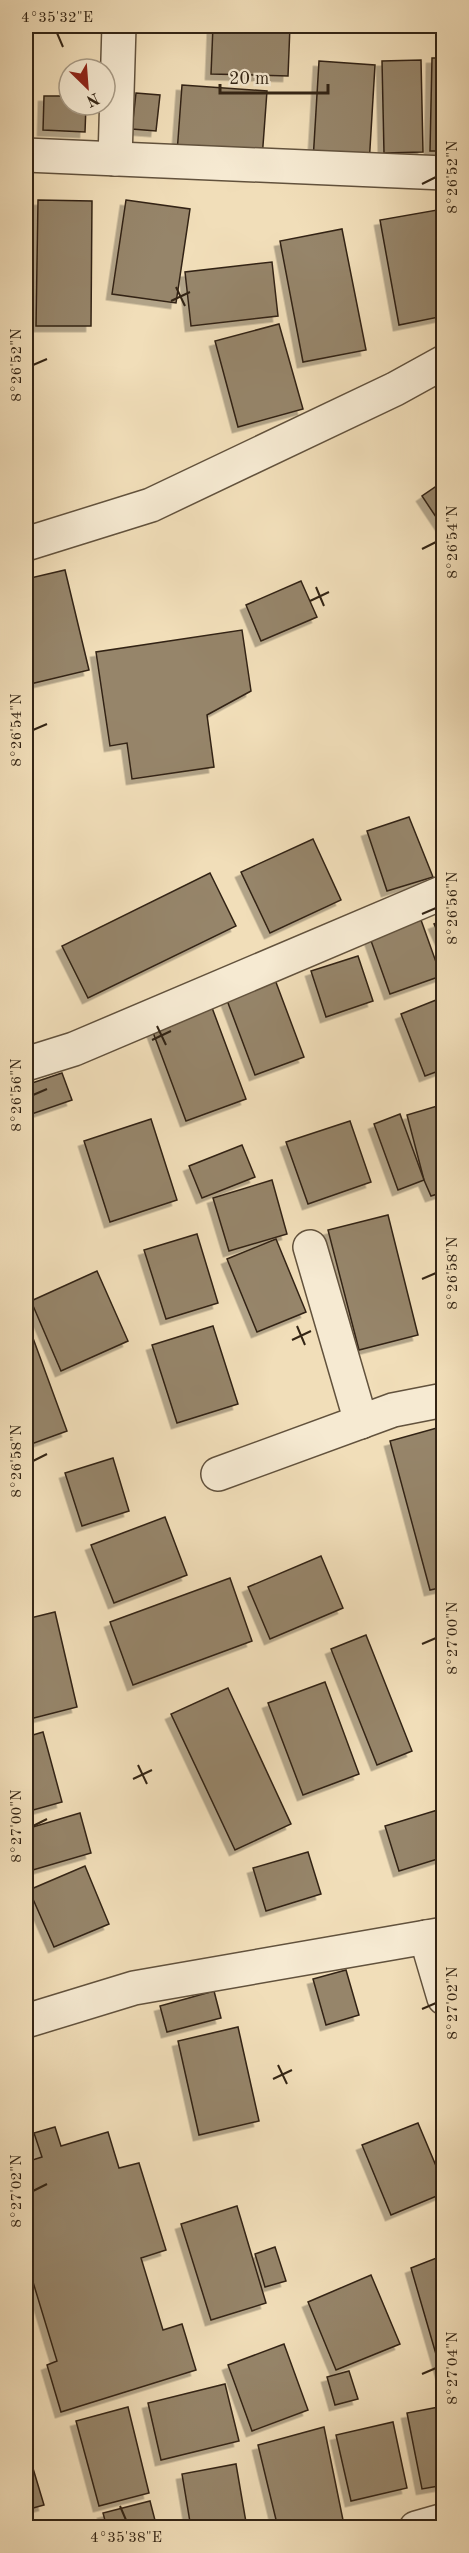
<svg xmlns="http://www.w3.org/2000/svg" width="469" height="2553" font-family="'Old Standard TT',serif">
  <style>
    .building { fill: #96856a; stroke: #332414; stroke-width: 1.5; filter: url(#shadow) }
    .lines { fill: none; stroke-linecap: round; stroke-linejoin: round }
    .minor-casing { stroke: #62523d; stroke-width: 36 }
    .minor { stroke: #f6ead2; stroke-width: 33 }
    .ticks { fill: none; stroke: #332414; stroke-width: 2 }
    .neatline { fill: none; stroke: #332414; stroke-width: 2 }
    .ticks-label { font-size: 15px; text-anchor: middle; fill: #332414 }
  </style>
  <defs>
    <filter id="shadow"><feDropShadow dx="-5.5" dy="5.5" stdDeviation="0" flood-color="#0004"/></filter>
  </defs>
  <rect width="100%" height="100%" fill="#f1deb9"/>
  <filter id="stains"><feTurbulence type="fractalNoise" baseFrequency=".00333" numOctaves="4"/><feColorMatrix values="0 0 0 0 .2 0 0 0 0 .09 0 0 0 0 .02 0 0 0 .5 -.17"/></filter>
  <radialGradient id="worn" r=".72"><stop offset=".6" stop-color="#630" stop-opacity="0"/><stop offset="1" stop-color="#630" stop-opacity=".3"/></radialGradient>
  <g class="building">
    <polygon points="213,26 290,26 288,76 211,74"/>
    <polygon points="432,58 444,58 444,151 430,151"/>
    <polygon points="421,60 423,152 384,153 382,61"/>
    <polygon points="319,61 375,65 369,165 313,161"/>
    <polygon points="182,85 267,91 262,159 177,153"/>
    <polygon points="136,93 160,95 156,131 132,129"/>
    <polygon points="44,96 69,96 69,105 86,105 85,132 43,130"/>
    <polygon points="38,200 92,201 91,326 36,326"/>
    <polygon points="126,200 190,209 176,303 112,294"/>
    <polygon points="437,210 444,246 444,316 399,325 380,220"/>
    <polygon points="342,229 366,350 303,362 280,241"/>
    <polygon points="272,262 278,316 191,326 185,272"/>
    <polygon points="279,324 303,409 238,427 215,341"/>
    <polygon points="444,481 444,529 422,496"/>
    <polygon points="65,570 89,670 26,685 26,579"/>
    <polygon points="301,581 317,617 261,641 246,605"/>
    <polygon points="242,630 251,691 207,715 214,767 132,779 127,743 110,746 96,652"/>
    <polygon points="409,817 433,877 387,891 367,831"/>
    <polygon points="313,839 341,900 270,933 241,872"/>
    <polygon points="210,873 236,926 88,998 62,946"/>
    <polygon points="421,920 441,976 390,994 370,938"/>
    <polygon points="444,920 444,946 434,924"/>
    <polygon points="358,956 373,1001 326,1017 311,971"/>
    <polygon points="274,977 304,1057 255,1075 225,995"/>
    <polygon points="441,998 444,1006 444,1069 425,1076 401,1014"/>
    <polygon points="211,1005 246,1099 186,1121 151,1027"/>
    <polygon points="62,1073 72,1100 26,1116 26,1085"/>
    <polygon points="444,1104 444,1192 431,1196 424,1180 407,1115"/>
    <polygon points="400,1114 424,1180 398,1190 374,1124"/>
    <polygon points="151,1119 177,1200 110,1222 84,1141"/>
    <polygon points="350,1121 371,1182 308,1204 286,1142"/>
    <polygon points="242,1145 255,1177 202,1198 189,1166"/>
    <polygon points="272,1180 287,1234 229,1251 213,1198"/>
    <polygon points="388,1215 418,1335 359,1350 328,1230"/>
    <polygon points="197,1234 218,1303 166,1319 144,1250"/>
    <polygon points="276,1239 306,1312 257,1332 227,1259"/>
    <polygon points="97,1271 128,1341 61,1371 31,1301"/>
    <polygon points="26,1319 67,1431 26,1446"/>
    <polygon points="213,1326 238,1404 177,1423 152,1345"/>
    <polygon points="444,1426 444,1587 430,1590 390,1441"/>
    <polygon points="113,1458 129,1511 82,1526 65,1473"/>
    <polygon points="165,1517 187,1575 114,1603 91,1545"/>
    <polygon points="321,1556 343,1608 270,1639 248,1587"/>
    <polygon points="230,1578 252,1641 133,1685 110,1622"/>
    <polygon points="55,1612 77,1707 26,1720 26,1619"/>
    <polygon points="366,1635 412,1751 377,1765 331,1649"/>
    <polygon points="325,1682 359,1774 303,1795 268,1703"/>
    <polygon points="228,1688 291,1824 235,1850 171,1714"/>
    <polygon points="43,1732 62,1802 26,1812 26,1737"/>
    <polygon points="444,1808 444,1857 399,1871 385,1826"/>
    <polygon points="80,1813 91,1853 26,1872 26,1829"/>
    <polygon points="308,1852 321,1894 266,1911 253,1868"/>
    <polygon points="85,1866 109,1924 54,1947 29,1890"/>
    <polygon points="346,1970 359,2015 326,2025 313,1979"/>
    <polygon points="214,1991 221,2018 167,2032 160,2006"/>
    <polygon points="238,2027 259,2121 199,2135 178,2041"/>
    <polygon points="418,2123 444,2185 444,2193 391,2215 362,2145"/>
    <polygon points="55,2127 61,2146 108,2132 119,2168 139,2163 166,2250 141,2258 163,2330 182,2324 196,2370 61,2412 47,2365 57,2361 26,2259 26,2162 42,2157 34,2133"/>
    <polygon points="237,2206 266,2303 211,2320 181,2224"/>
    <polygon points="275,2247 286,2281 265,2287 255,2254"/>
    <polygon points="444,2255 444,2375 442,2375 411,2268"/>
    <polygon points="371,2275 400,2344 336,2370 308,2302"/>
    <polygon points="284,2344 308,2410 252,2431 228,2365"/>
    <polygon points="349,2371 358,2399 335,2405 327,2377"/>
    <polygon points="225,2384 239,2441 161,2460 148,2403"/>
    <polygon points="444,2406 444,2485 422,2489 407,2413"/>
    <polygon points="128,2407 149,2493 99,2506 76,2421"/>
    <polygon points="393,2422 407,2488 351,2501 336,2435"/>
    <polygon points="324,2427 343,2520 308,2528 278,2528 258,2445"/>
    <polygon points="29,2455 44,2505 26,2510 26,2456"/>
    <polygon points="236,2464 247,2528 191,2528 182,2474"/>
    <polygon points="150,2501 157,2528 107,2528 103,2513"/>
  </g>
  <g class="lines">
    <defs>
      <g id="minor">
        <polyline points="26,155 444,173"/>
        <polyline points="115,159 119,26"/>
        <polyline points="26,544 151,505 395,389 444,362"/>
        <polyline points="26,1064 74,1049 444,892"/>
        <polyline points="310,1247 361,1422"/>
        <polyline points="218,1474 393,1410 444,1400"/>
        <polyline points="426,1937 444,1998"/>
        <polyline points="26,2021 134,1988 444,1934"/>
        <polyline points="416,2528 444,2520"/>
      </g>
    </defs>
    <use href="#minor" class="minor-casing"/>
    <use href="#minor" class="minor"/>
  </g>
  <path class="ticks" d="M57 33 63 47M422 184 436 177M176 287 185 306M171 301 190 292M33 365 47 359M422 549 436 542M316 587 324 606M310 601 329 592M33 730 47 724M422 914 436 908M157 1026 166 1045M152 1040 171 1031M33 1095 47 1089M422 1279 436 1273M297 1326 305 1345M292 1340 311 1331M33 1461 47 1454M422 1644 436 1638M138 1765 147 1784M133 1779 152 1770M33 1826 47 1819M422 2009 436 2003M278 2065 287 2084M273 2079 292 2070M33 2191 47 2184M422 2374 436 2368M120 2506 126 2520"/>
  <rect width="469" height="2553" fill="none" stroke="#f1deb9" stroke-width="66"/>
  <g transform="translate(87 87) rotate(155)"><circle r="28" fill="#f6ead2" stroke="#a89b86" stroke-width="1.5"/>
  <path d="M0-4.5L10 22L0 15L-10 22Z" fill="#8f2418"/>
  <text y="-9" font-size="16" font-weight="bold" text-anchor="middle" fill="#332414">N</text>
  </g>
  <path d="M220 84v9h108v-9" fill="none" stroke="#332414" stroke-width="3"/>
  <text x="229" y="84" font-size="18" fill="#332414" stroke="#f6ead2" stroke-width="4.5" paint-order="stroke">20 m</text>
  <rect x="33" y="33" width="403" height="2487" class="neatline"/>
  <g class="ticks-label">
    <text x="57" y="22">4°35'32"E</text>
    <text transform="translate(452 177) rotate(-90)" y="5">8°26'52"N</text>
    <text transform="translate(16 365) rotate(-90)" y="5">8°26'52"N</text>
    <text transform="translate(452 542) rotate(-90)" y="5">8°26'54"N</text>
    <text transform="translate(16 730) rotate(-90)" y="5">8°26'54"N</text>
    <text transform="translate(452 908) rotate(-90)" y="5">8°26'56"N</text>
    <text transform="translate(16 1095) rotate(-90)" y="5">8°26'56"N</text>
    <text transform="translate(452 1273) rotate(-90)" y="5">8°26'58"N</text>
    <text transform="translate(16 1461) rotate(-90)" y="5">8°26'58"N</text>
    <text transform="translate(452 1638) rotate(-90)" y="5">8°27'00"N</text>
    <text transform="translate(16 1826) rotate(-90)" y="5">8°27'00"N</text>
    <text transform="translate(452 2003) rotate(-90)" y="5">8°27'02"N</text>
    <text transform="translate(16 2191) rotate(-90)" y="5">8°27'02"N</text>
    <text transform="translate(452 2368) rotate(-90)" y="5">8°27'04"N</text>
    <text x="126" y="2542">4°35'38"E</text>
  </g>
  <rect width="100%" height="100%" filter="url(#stains)"/>
  <rect width="100%" height="100%" fill="url(#worn)"/>
</svg>
